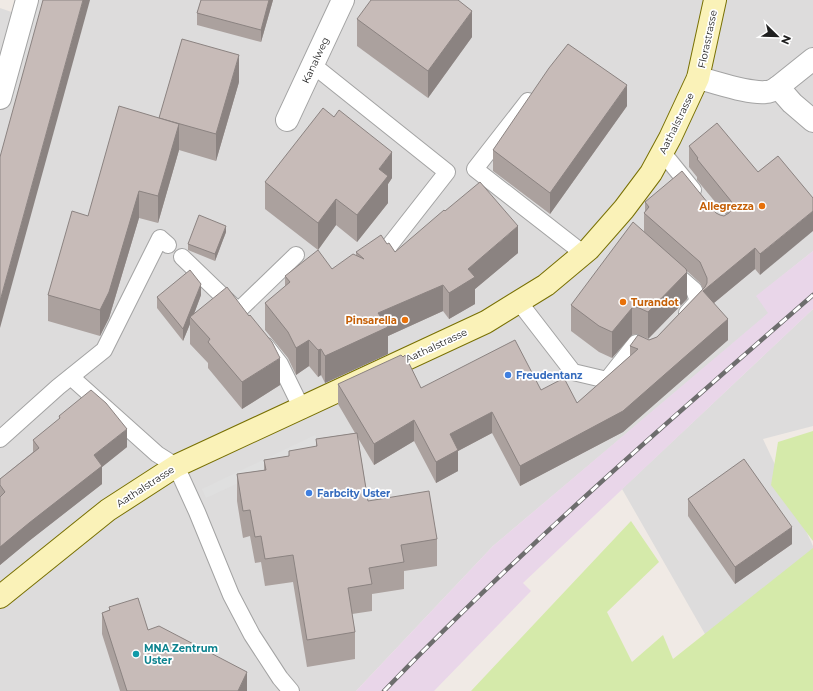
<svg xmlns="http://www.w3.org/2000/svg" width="813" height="691" font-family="Montserrat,sans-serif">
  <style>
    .residential { fill: #dddcdc }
    .railway { fill: #e9d6e9 }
    .grass { fill: #d5eaaa }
    .parking { fill: #dfdfdf }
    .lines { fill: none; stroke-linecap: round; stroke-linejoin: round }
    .lane-casing { stroke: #a3a3a3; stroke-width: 18 }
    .street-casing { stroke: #a3a3a3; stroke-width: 24 }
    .secondary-casing { stroke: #787003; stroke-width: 24 }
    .lane { stroke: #fff; stroke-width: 16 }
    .street { stroke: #fff; stroke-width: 22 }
    .secondary { stroke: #faf2b8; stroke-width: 22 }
    .rail-casing { stroke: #6d6d6d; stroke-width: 4.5 }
    .rail { stroke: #fff; stroke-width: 3; stroke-dasharray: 9; stroke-linecap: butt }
    .wall { fill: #aba19e }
    .shaded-wall { fill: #8b8381 }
    .building { fill: #c7bbb8; stroke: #8b8381 }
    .food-dot { fill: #e8710a; stroke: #fff; stroke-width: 1.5 }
    .shop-dot { fill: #3f7fe0; stroke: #fff; stroke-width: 1.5 }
    .culture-dot { fill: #0f9aa8; stroke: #fff; stroke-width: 1.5 }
    .labels { text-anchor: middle; stroke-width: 3.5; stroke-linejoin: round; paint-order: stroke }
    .street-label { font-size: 10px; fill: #1f1f1f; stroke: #fff }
    .food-label { font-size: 10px; font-weight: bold; fill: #c56008; stroke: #fff; text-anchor: end }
    .shop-label { font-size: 10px; font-weight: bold; fill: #366cbe; stroke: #fff; text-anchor: start }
    .culture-label { font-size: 10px; font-weight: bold; fill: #0d838f; stroke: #fff; text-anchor: start }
  </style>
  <rect width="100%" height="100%" fill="#f0eae5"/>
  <g class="residential">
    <polygon points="27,0 813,0 813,251 757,296 769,313 493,546 356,691 0,691 0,8 23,16"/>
    <polygon points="813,309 813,426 763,439 813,546 813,558 709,641 622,489"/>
  </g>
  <polygon class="railway" points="813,251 813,309 523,583 531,591 434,691 356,691 493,546 768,313 756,296"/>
  <g class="grass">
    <polygon points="813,431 813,541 771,485 778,442"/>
    <polygon points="631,521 659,562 607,612 632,662 663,635 673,659 813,548 813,691 471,691"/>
  </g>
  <polygon class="parking" points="315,435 320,445 206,498 202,489"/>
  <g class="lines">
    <defs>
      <g id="lane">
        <polyline points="313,65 447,172 386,250"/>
        <polyline points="528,101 475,169 584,254"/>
        <polyline points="663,153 693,190"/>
        <polyline points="182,257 235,308"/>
        <polyline points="671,270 694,290 698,301 687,313"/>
        <polyline points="519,302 573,372 607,380 636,343 646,349"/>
        <polyline points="238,311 296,255"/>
        <polyline points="266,346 280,364 301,407"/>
        <polyline points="71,377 157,454 176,466 197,512 231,595 252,635 280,678 291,691"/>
        <polyline points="0,439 58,387 104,350 160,238 168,245"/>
      </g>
      <g id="street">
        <path d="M698 78C716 82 748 94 766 92 771 92 774 90 778 87L813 59"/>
        <polyline points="778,87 792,103 813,121"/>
        <polyline points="0,98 27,0"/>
        <polyline points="287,120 343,0"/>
      </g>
      <polyline id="secondary" points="0,597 108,510 176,466 486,322 546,285 589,249 624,209 651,173 670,138 698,78 715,0"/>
    </defs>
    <use href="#lane" class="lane-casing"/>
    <use href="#street" class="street-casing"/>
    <use href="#secondary" class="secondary-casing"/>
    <use href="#lane" class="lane"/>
    <use href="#street" class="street"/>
    <use href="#secondary" class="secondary"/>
    <defs>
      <path id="rail" d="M384 691C519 551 666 423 813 295"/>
    </defs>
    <use href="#rail" class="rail-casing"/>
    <use href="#rail" class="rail"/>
  </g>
  <g class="wall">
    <polygon points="201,0 273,0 261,42 197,25 197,13"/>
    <polygon points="357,19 472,37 428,98 357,46"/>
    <polygon points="239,82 216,161 179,150 158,223 139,218 109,318 100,336 48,321 48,295 88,216 159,118"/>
    <polygon points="627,106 550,214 493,171 493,150"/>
    <polygon points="689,146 758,172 778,156 760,275 755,269 714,303 728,340 623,432 520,486 492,433 458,451 458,471 436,483 414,441 374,465 358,438 368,501 437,539 437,566 404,571 404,589 372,594 372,611 352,614 355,632 355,659 307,667 293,582 265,586 261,562 255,563 250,536 243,538 237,501 237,474 264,470 264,460 289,456 289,451 316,447 316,439 355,433 338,404 338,384 421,388 541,390 577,403 630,356 630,346 657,337 703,289 700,283 687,271 687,299 648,339 637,334 632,335 612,358 599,352 571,331 571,305 644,232 644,213 645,212 645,202 716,213 720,215 724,216 726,215 697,180 697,177 689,167"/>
    <polygon points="392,178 388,184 388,203 357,242 336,225 318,250 265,209 265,182"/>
    <polygon points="445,211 518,253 475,289 475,304 449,319 443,311 388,336 388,354 325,383 321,375 318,377 309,366 296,375 288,358 265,330 265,303 285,287 285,276 332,269 356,256 356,252 387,244 395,252"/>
    <polygon points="226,232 215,261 188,250 188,244"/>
    <polygon points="201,295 194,314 280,385 242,409 208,368 208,363 190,344 190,324 183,341 157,308 157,297"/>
    <polygon points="59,416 127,447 102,467 102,484 29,541 0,565 0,479 33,452 33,440 59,420"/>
    <polygon points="688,499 792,544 735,584 688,516"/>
    <polygon points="109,607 148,630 247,691 120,691 102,634 102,613 109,610"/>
  </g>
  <g class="shaded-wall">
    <polygon points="83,0 90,0 0,328 0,301"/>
    <polygon points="269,0 273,0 261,42 261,30"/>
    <polygon points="472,11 472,37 428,98 428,71"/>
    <polygon points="239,55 239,82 216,161 216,134"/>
    <polygon points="627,85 627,106 550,214 550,193"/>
    <polygon points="179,124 179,150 158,223 158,196"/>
    <polygon points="392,152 392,178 388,184 388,203 357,242 357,215 379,169"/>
    <polygon points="139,191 139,218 109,318 100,336 100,310"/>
    <polygon points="336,199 336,225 318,250 318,223"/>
    <polygon points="813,211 813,231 760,275 760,254"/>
    <polygon points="226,226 226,232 215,261 215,254"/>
    <polygon points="518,226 518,253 475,289 475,304 449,319 449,293 468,269"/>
    <polygon points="755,248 755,269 703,312 703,291"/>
    <polygon points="687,272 687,299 648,339 648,312"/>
    <polygon points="201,284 201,295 192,319 190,317 190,324 183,341 183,329"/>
    <polygon points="443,285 443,311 388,336 388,354 325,383 325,356 378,313"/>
    <polygon points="632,308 632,335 612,358 612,332"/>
    <polygon points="728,319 728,340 623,432 520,486 520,466"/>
    <polygon points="309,340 309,366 296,375 296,348"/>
    <polygon points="321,349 321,375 318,377 318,350"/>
    <polygon points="280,358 280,385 242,409 242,382"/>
    <polygon points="492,412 492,433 458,451 458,471 436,483 436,462 450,434"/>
    <polygon points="414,420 414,441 374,465 374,444"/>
    <polygon points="127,429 127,447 102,467 102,484 29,541 0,565 0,547 94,455"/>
    <polygon points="792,527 792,544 735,584 735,567"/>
    <polygon points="247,672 247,691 238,691"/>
  </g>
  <g class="building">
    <polygon points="43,0 83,0 0,301 0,157"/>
    <polygon points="201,0 269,0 261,30 197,13"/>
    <polygon points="371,0 458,0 472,11 428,71 357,19"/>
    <polygon points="182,39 239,55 216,134 159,118"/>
    <polygon points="568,44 627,85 550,193 493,150 549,68"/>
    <polygon points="119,106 179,124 158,196 139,191 109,292 100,310 48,295 72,211 88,216"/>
    <polygon points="323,108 334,117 339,110 392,152 379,169 388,176 357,215 336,199 318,223 265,182"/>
    <polygon points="717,123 758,172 778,156 813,198 813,211 760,254 755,248 703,291 728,319 623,411 520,466 492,412 450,434 458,450 436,462 414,420 374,444 338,384 401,355 403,357 405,355 421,388 515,340 541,390 564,378 577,403 638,349 630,346 638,335 649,340 657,337 705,287 707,283 707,278 700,262 644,213 649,207 645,202 682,171 716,213 720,215 724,216 729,213 732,209 732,204 731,201 697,159 698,158 689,146"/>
    <polygon points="480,182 518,226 468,269 475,277 449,293 443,285 378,313 388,327 325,356 321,349 318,350 309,340 296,348 288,332 265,303 290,282 285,276 318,250 332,269 353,254 364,259 356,252 381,235 387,244 389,243 395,252 444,210 445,211"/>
    <polygon points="199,215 226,226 215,254 188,244"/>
    <polygon points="633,222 686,269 687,272 648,312 637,307 632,308 612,332 599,326 571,305"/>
    <polygon points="190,270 201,284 183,329 157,297"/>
    <polygon points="227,287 249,316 250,315 272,342 280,358 242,382 208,342 210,339 190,317"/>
    <polygon points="91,390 106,403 127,429 94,455 102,466 29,523 0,547 0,497 5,492 0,485 0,479 39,448 33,440 60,418 59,416"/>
    <polygon points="357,433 368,501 429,491 437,539 401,545 404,562 369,568 372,584 348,588 355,632 307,640 293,555 265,559 261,536 255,537 250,510 243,511 237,474 266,470 264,460 289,456 289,451 317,446 316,439"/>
    <polygon points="744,459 792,527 735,567 688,499"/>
    <polygon points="138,598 148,630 159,626 247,672 238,691 127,691 102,613 110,610 109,607"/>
  </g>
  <g class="food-dot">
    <circle cx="762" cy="206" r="4"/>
    <circle cx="623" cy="302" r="4"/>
    <circle cx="405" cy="320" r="4"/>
  </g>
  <g class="shop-dot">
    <circle cx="508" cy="375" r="4"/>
    <circle cx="309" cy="493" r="4"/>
  </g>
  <circle class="culture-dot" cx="136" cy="654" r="4"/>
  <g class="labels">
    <g class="street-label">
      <text transform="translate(707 39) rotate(-78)" y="4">Florastrasse</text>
      <text transform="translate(315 60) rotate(-65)" y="4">Kanalweg</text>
      <text transform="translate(676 123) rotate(-64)" y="4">Aathalstrasse</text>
      <text transform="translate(436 345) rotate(-25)" y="4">Aathalstrasse</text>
      <text transform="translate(145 486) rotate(-33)" y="4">Aathalstrasse</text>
    </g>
    <g class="food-label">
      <text x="754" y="210">Allegrezza</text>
      <text x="631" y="306" text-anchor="start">Turandot</text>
      <text x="397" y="324">Pinsarella</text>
    </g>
    <g class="shop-label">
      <text x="516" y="379">Freudentanz</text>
      <text x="317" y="497">Farbcity Uster</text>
    </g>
    <g class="culture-label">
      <text x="144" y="652">MNA Zentrum<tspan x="144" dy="12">Uster</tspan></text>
    </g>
  </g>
  <g transform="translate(777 36) rotate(113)" stroke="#ffffff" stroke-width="3" paint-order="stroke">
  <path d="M0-3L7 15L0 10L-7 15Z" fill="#1f1f1f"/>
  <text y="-6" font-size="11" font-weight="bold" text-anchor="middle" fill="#1f1f1f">N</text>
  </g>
</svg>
